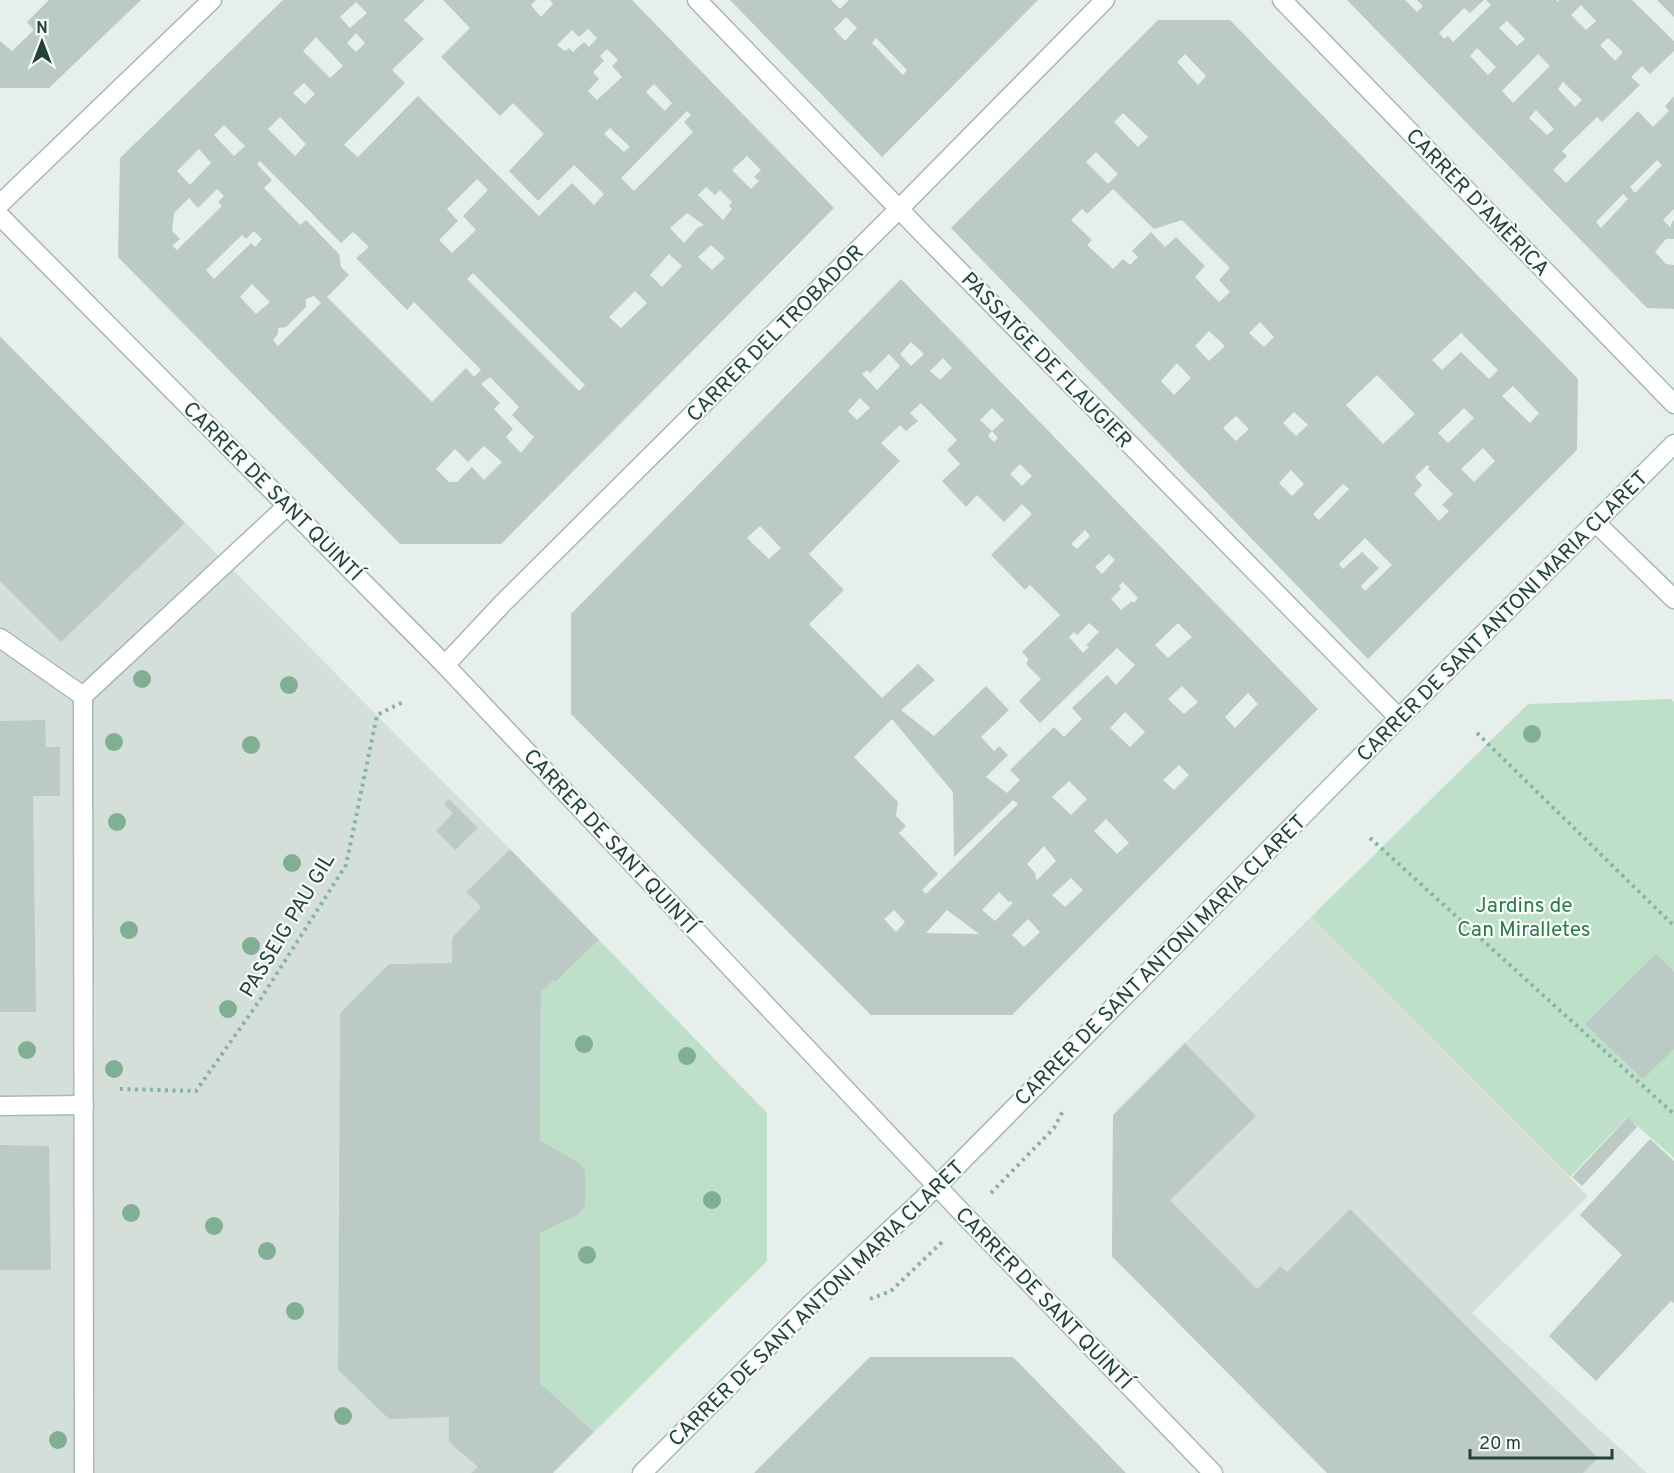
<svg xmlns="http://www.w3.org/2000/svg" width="1674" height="1473" font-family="Overpass,sans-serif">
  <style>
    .built { fill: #d4dfda }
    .green { fill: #bfe0c8 }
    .building { fill: #bbcac4; fill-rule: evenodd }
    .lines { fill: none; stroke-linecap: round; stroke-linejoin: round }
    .lane-casing { stroke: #a8b8b2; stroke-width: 21 }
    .street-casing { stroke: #a8b8b2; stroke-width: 21 }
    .secondary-casing { stroke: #a4bbb3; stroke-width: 21 }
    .path { stroke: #86b3a5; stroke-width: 4; stroke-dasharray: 3 4.5; stroke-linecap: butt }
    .lane { stroke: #fff; stroke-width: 18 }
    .street { stroke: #fff; stroke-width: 18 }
    .secondary { stroke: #fff; stroke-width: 18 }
    .tree { fill: #80af93 }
    .labels { text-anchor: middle; stroke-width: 4.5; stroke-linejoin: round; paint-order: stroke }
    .street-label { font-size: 21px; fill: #24423a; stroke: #f7fbf9 }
    .park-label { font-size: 21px; fill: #2d7a4b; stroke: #f7fbf9 }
  </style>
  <rect width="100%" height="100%" fill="#e6efeb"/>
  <g class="built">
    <polygon points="0,336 510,849 466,892 481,907 452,938 452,963 389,964 340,1013 338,1369 389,1418 449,1417 478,1467 471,1473 0,1473"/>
    <polygon points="1311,917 1588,1196 1472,1313 1647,1473 1327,1473 1112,1257 1113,1115"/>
  </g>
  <g class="green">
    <polygon points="1671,699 1674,702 1674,1158 1627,1117 1570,1177 1311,917 1528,704"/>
    <polygon points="599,940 767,1113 767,1261 594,1432 540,1383 540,1233 585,1206 585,1169 578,1162 540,1140 541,992 554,980 557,982"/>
  </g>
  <g class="building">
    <polygon points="49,0 141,0 49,88 0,88 0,41 12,51 34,30 27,22"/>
    <path d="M283 0H425L404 20 424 39 392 70 405 83 344 145 358 157 418 96 539 216 572 183 594 205 604 194 574 165 538 201 509 171 544 134 513 103 500 116 441 57 470 28 443 0H536L531 5 541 17 553 4 550 0H632L834 208 501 544H400L118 257 120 158ZM356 2 367 13 350 28 340 17ZM588 29 597 38 589 47 584 42 573 52 569 48 565 51 557 45 572 30 579 37ZM356 33 365 43 356 52 347 43ZM316 37 343 66 330 78 303 51ZM607 49 618 60 612 66 622 77 597 100 588 91 599 79 593 72 604 61 600 56ZM304 83 315 94 305 104 293 93ZM654 84 672 103 665 111 646 92ZM687 111 691 115 684 122 693 132 634 191 621 178ZM280 117 306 144 295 156 268 129ZM224 125 245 146 234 156 214 135ZM610 128 630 147 624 152 604 134ZM199 149 211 163 190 185 177 171ZM747 156 761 170 754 177 759 181 751 189 732 170ZM260 161 341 243 353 232 369 247 356 258 407 310 414 302 481 370 474 377 466 368 432 402 327 297 349 275 341 267 339 254 306 220 300 225 264 188 272 180 257 164ZM477 179 488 190 463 216 476 230 452 253 439 240 458 221 447 209ZM706 187 715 195 720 190 732 202 729 206 732 209 723 220 698 195ZM217 189 224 196 218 202 222 206 177 250 172 246 180 239 172 231 174 213 189 198 198 208ZM687 213 704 225 697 228 684 243 670 228ZM254 231 262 239 255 247 251 243 214 279 206 270 242 235 246 239ZM711 245 725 258 712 270 698 257ZM669 254 682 266 662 287 650 275ZM473 273 585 385 579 391 467 279ZM252 284 270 302 256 314 240 297ZM635 291 647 303 621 328 609 317ZM314 296 321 303 278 346 273 340 278 334V328L286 327 306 307V299ZM490 377 519 407 512 415 534 437 521 453 506 437 513 429 494 409 500 403 481 384ZM484 446 502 462 484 480 472 467 457 482H449L436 469 455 449 468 462Z"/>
    <path d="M730 0H831L840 9 849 0H1038L882 157ZM846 17 857 28 845 41 834 29ZM876 38 907 70 903 75 872 43Z"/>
    <path d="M1347 0H1405L1417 12 1423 6 1417 0H1484L1470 13 1464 8 1439 33 1444 39 1448 36 1453 42 1491 5 1486 0H1556L1558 2 1559 0H1632L1674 41V51L1650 74 1642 66 1631 77 1640 85 1602 122 1597 117 1562 151 1567 156 1553 170 1566 183 1638 111 1653 127 1669 111 1665 106 1674 96V209L1663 220 1671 228V224L1674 220V239H1666L1655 252 1666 264 1674 265V309L1647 308ZM1581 5 1596 21 1586 30 1571 15ZM1507 21 1525 39 1517 46 1499 28ZM1608 38 1623 52 1615 61 1600 45ZM1477 48 1496 67 1488 75 1470 56ZM1538 54 1550 66 1513 103 1502 91ZM1563 82 1582 100 1575 107 1558 89ZM1536 110 1554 129 1547 135 1529 118ZM1657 160 1662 165 1635 193 1630 187ZM1623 194 1628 199 1601 228 1596 222Z"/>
    <polygon points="1657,0 1674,0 1674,17"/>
    <path d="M1158 20H1230L1578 379 1577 450 1368 659 951 228ZM1185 54 1206 76 1198 85 1177 62ZM1123 113 1148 137 1138 147 1114 122ZM1096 152 1118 174 1108 184 1086 162ZM1113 189 1154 229 1182 220 1230 268 1219 280 1230 292 1219 302 1208 291 1195 277 1205 266 1176 237 1165 247 1151 232 1132 251 1138 257 1130 265 1123 259 1113 269 1087 245 1092 240 1071 220 1082 209 1087 214ZM1260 322 1274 337 1264 347 1249 333ZM1209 331 1225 346 1209 361 1195 346ZM1461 333 1498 370 1489 379 1461 352 1442 370 1432 360ZM1177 363 1191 378 1174 395 1161 381ZM1377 375 1415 414 1383 444 1346 405ZM1513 386 1539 413 1530 423 1502 396ZM1464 408 1474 418 1448 443 1438 433ZM1294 412 1308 425 1296 436 1283 423ZM1236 416 1249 429 1236 441 1223 428ZM1483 448 1495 461 1474 482 1461 469ZM1427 465 1430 467 1428 469 1453 494 1442 505 1449 511 1439 521 1414 494 1422 485 1415 477ZM1291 470 1304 484 1292 496 1279 483ZM1343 484 1349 489 1319 520 1313 514ZM1365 538 1392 565 1365 591 1361 586 1379 568 1362 552 1343 569 1339 564Z"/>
    <path d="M901 279 1318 709 1012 1015H871L571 714V614ZM911 342 924 354 911 366 900 354ZM889 354 900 366 877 390 862 374 867 370 870 373ZM943 358 952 368 940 380 930 371ZM860 398 870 408 857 420 848 411ZM921 403 957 440 947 450 960 464 942 481 966 507 977 495 1004 522 1022 504 1032 514 991 555 1025 590 1030 585 1060 615 1022 652 1029 660 1027 661V665L1041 679 1019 701 1040 723 1117 648 1135 665 1116 685 1107 675 1072 708 1082 719 1064 737 1054 727 1010 770 1020 780 1007 793 986 777 1008 755 999 746 994 751 981 737 1009 710 986 686 934 736 901 710 935 680 918 664 882 698 809 624 844 590 809 554 900 461 881 443 900 425 906 431 918 421 910 413ZM992 408 1004 420 992 431 998 438 994 442 988 436 992 431 980 420ZM1020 464 1032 476 1022 486 1010 474ZM760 526 781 548 769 559 747 538ZM1085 530 1090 536 1077 549 1071 544ZM1109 554 1115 560 1102 574 1095 567ZM1123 582 1138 598 1134 603 1132 601 1121 610 1111 599 1121 589 1119 586ZM1089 623 1099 632 1086 645 1089 647 1083 653 1069 637 1074 632 1077 635ZM1178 623 1192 637 1168 658 1155 645ZM1182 686 1198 702 1184 714 1168 699ZM1248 693 1258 704 1235 728 1225 717ZM1125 712 1145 732 1130 747 1110 728ZM892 719 953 792 954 857 1013 800 1018 804 926 894 922 890 938 874 899 833 906 826 896 816 898 802 854 757ZM1179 765 1189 775 1174 790 1163 780ZM1069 781 1087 799 1071 815 1052 797ZM1106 819 1129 843 1117 854 1094 831ZM1044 846 1056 861 1037 880 1035 876 1036 874 1027 864ZM1071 878 1083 890 1065 907 1052 895ZM999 892 1009 902 1010 901 1013 903 995 921 982 910ZM894 910 905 922 896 932 884 919ZM947 910 979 934 926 933ZM1028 919 1040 932 1024 947 1012 935Z"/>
    <polygon points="0,337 185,523 61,642 0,581"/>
    <polygon points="45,720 46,747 60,747 60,796 33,796 36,1012 0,1012 0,721"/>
    <polygon points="449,799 478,828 455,850 436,831 453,813 444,804"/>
    <polygon points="510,849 599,940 556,982 554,980 541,992 540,1140 578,1162 585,1169 585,1206 579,1214 540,1233 540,1383 594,1432 553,1473 471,1473 478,1467 449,1442 449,1417 389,1419 338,1370 340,1013 389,964 452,963 452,938 481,907 466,892"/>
    <polygon points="1656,954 1674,972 1674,1049 1643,1079 1585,1024"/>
    <polygon points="1185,1043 1256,1116 1170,1200 1257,1289 1280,1266 1287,1272 1350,1209 1598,1458 1583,1473 1327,1473 1112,1256 1113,1115"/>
    <polygon points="1628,1117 1637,1127 1582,1186 1572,1177"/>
    <polygon points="1650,1139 1674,1161 1674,1303 1671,1301 1596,1381 1549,1336 1622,1255 1580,1215"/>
    <polygon points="0,1145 49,1146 51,1270 0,1270"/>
    <polygon points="870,1357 1013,1357 1126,1473 754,1473"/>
  </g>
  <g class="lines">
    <defs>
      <g id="lane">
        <polyline points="0,638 83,696"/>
        <polyline points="0,1106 84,1105"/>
        <polyline points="84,1473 83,696 287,506"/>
      </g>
      <g id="street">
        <polyline points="697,0 928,239 1399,718"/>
        <polyline points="1282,0 1674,404"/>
        <polyline points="0,204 212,0"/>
        <polyline points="0,216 445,665 967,1218 1213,1473"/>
        <polyline points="1596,523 1674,599"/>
        <polyline points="445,665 503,603 899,209 1105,0"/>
      </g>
      <polyline id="secondary" points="642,1473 813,1302 937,1186 1399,718 1674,444"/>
    </defs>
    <use href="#lane" class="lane-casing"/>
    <use href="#street" class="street-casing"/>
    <use href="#secondary" class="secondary-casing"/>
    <g class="path">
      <polyline points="1477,733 1674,926"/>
      <polyline points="1370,838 1674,1114"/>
      <polyline points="120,1089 196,1091 260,1000 346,865 377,715 405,701"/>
      <polyline points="991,1193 1054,1128 1064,1109"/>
      <polyline points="870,1299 891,1291 943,1241"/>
    </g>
    <use href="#lane" class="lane"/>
    <use href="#street" class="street"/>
    <use href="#secondary" class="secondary"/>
  </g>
  <g class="tree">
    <circle cx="142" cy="679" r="9"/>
    <circle cx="289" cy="685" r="9"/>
    <circle cx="1532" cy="734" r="9"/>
    <circle cx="114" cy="742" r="9"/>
    <circle cx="251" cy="745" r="9"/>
    <circle cx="117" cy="822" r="9"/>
    <circle cx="292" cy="863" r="9"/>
    <circle cx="129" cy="930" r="9"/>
    <circle cx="251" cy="946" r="9"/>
    <circle cx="228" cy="1009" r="9"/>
    <circle cx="584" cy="1044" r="9"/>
    <circle cx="27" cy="1050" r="9"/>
    <circle cx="687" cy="1056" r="9"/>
    <circle cx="114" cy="1069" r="9"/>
    <circle cx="712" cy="1200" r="9"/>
    <circle cx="131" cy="1213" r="9"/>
    <circle cx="214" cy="1226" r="9"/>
    <circle cx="267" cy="1251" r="9"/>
    <circle cx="587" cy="1255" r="9"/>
    <circle cx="295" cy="1311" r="9"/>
    <circle cx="343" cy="1416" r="9"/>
    <circle cx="58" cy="1440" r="9"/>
  </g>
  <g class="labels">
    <g class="street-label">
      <text transform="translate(1478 202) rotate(46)" y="7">CARRER D'AMÈRICA</text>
      <text transform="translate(775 333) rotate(-45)" y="7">CARRER DEL TROBADOR</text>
      <text transform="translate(1047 360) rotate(46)" y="7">PASSATGE DE FLAUGIER</text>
      <text transform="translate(273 491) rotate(45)" y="7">CARRER DE SANT QUINTÍ</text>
      <text transform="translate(1502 616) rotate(-45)" y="7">CARRER DE SANT ANTONI MARIA CLARET</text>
      <text transform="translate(611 841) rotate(47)" y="7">CARRER DE SANT QUINTÍ</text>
      <text transform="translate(287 925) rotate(-59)" y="7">PASSEIG PAU GIL</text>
      <text transform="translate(1160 960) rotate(-45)" y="7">CARRER DE SANT ANTONI MARIA CLARET</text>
      <text transform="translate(1044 1298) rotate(46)" y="7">CARRER DE SANT QUINTÍ</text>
      <text transform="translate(816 1303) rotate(-44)" y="7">CARRER DE SANT ANTONI MARIA CLARET</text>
    </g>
    <g class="park-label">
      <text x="1524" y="912">Jardins de<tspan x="1524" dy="24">Can Miralletes</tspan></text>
    </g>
  </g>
  <g transform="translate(42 42)" stroke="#f7fbf9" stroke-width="4.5" paint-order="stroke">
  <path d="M0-4.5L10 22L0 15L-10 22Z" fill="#24423a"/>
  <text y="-9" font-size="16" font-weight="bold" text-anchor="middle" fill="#24423a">N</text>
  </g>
  <path d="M1470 1449v9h142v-9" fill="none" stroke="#24423a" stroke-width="3"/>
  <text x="1479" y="1449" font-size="18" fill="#24423a" stroke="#f7fbf9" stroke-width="4.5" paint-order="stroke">20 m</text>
</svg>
